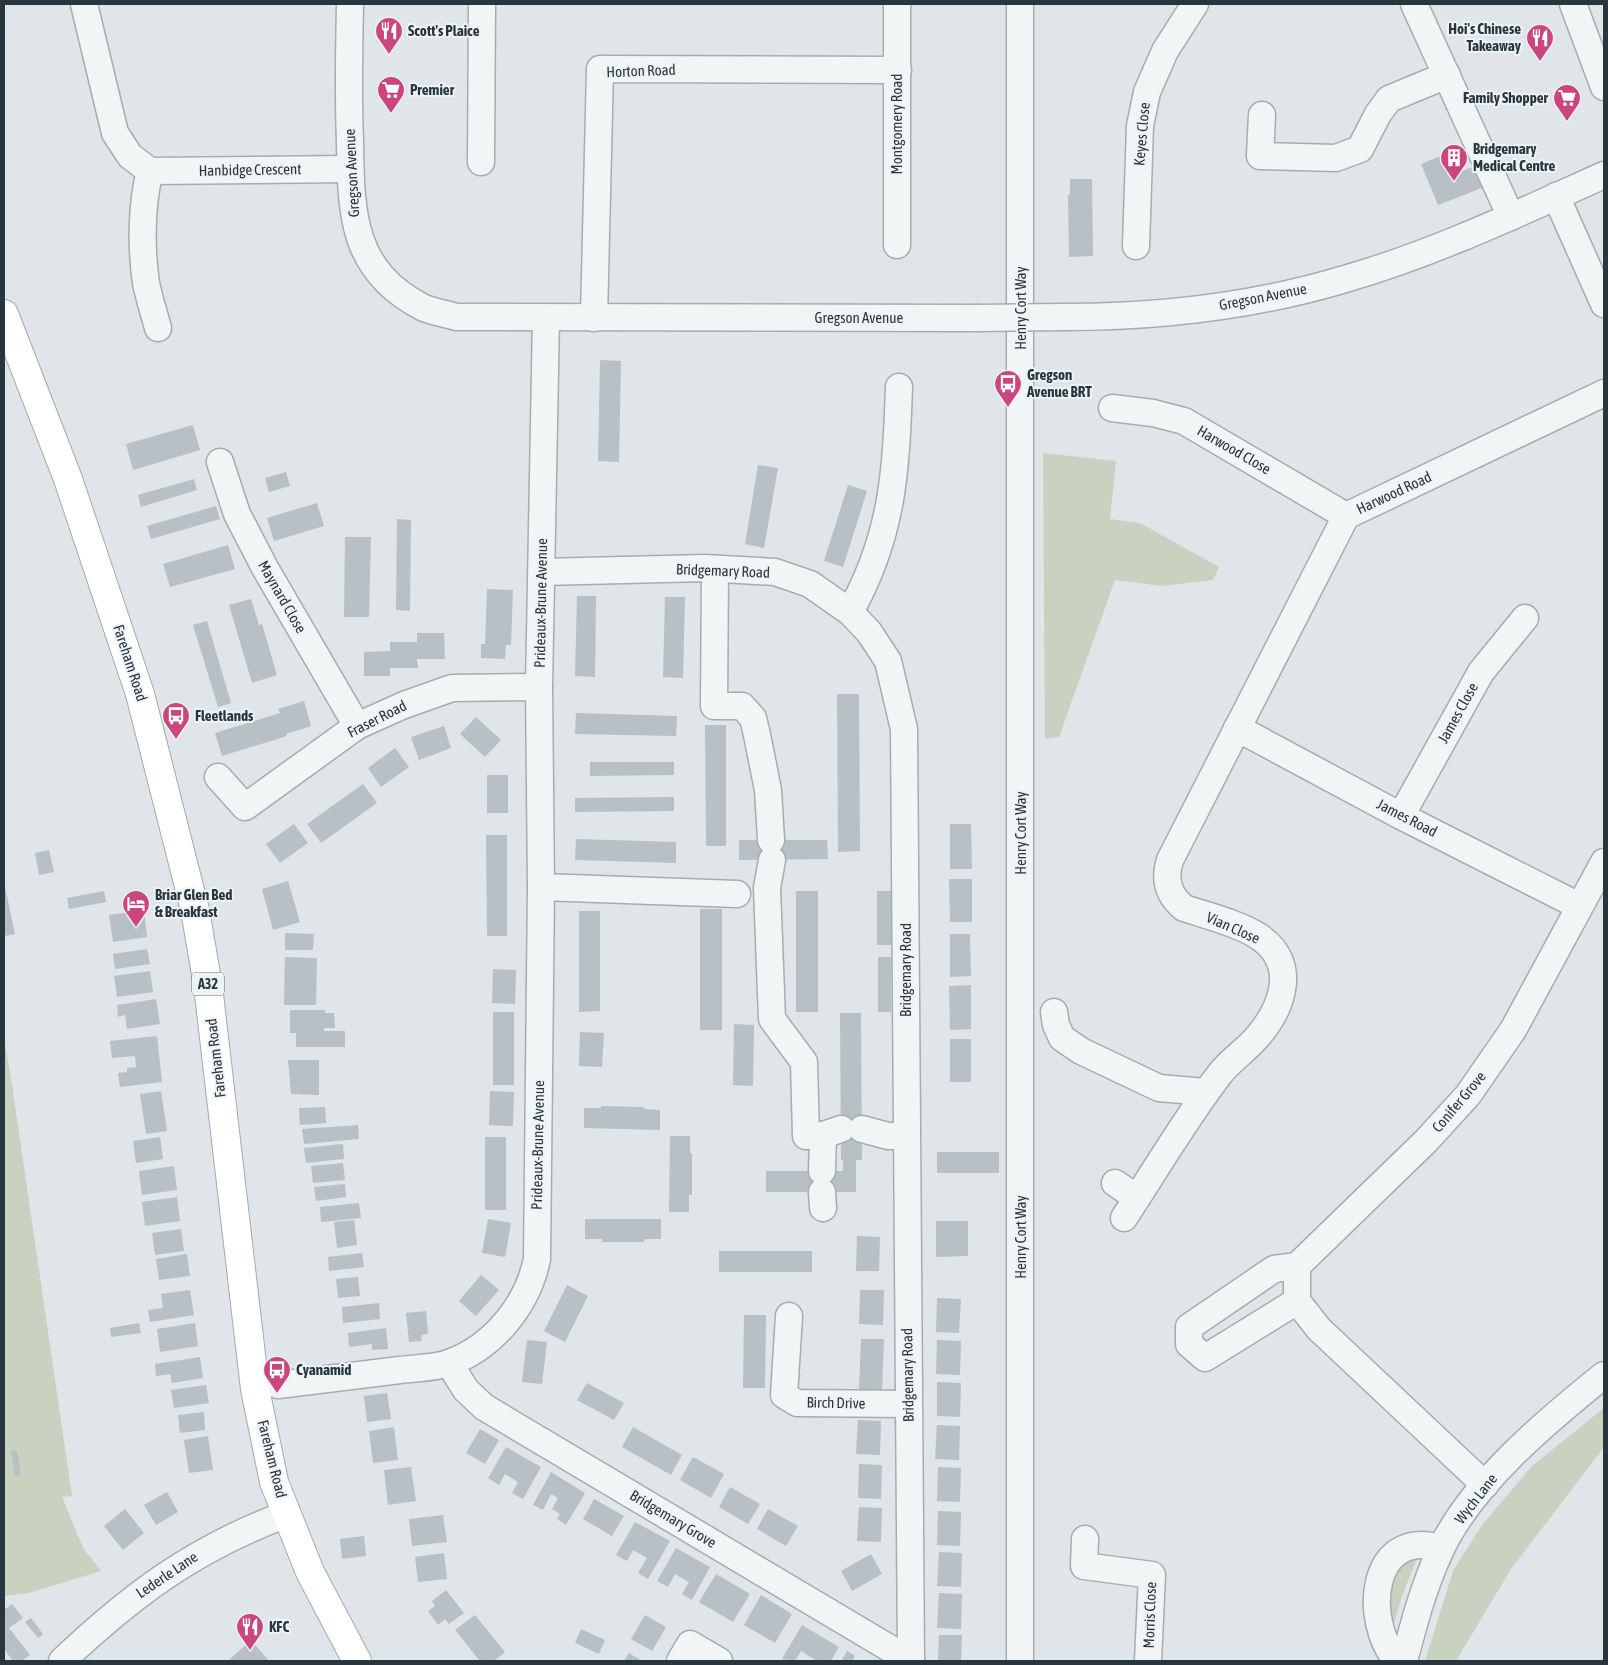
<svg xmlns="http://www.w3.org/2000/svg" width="1608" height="1665" font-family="'Asap Condensed',sans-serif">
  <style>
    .green { fill: #c9d2c0 }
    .building { fill: #b6c0c5 }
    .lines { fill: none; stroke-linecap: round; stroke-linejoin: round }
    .minor-casing { stroke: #a4adb2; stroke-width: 29 }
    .major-casing { stroke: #9eacb3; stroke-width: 30 }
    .minor { stroke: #f1f5f6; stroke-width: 26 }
    .major { stroke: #fff; stroke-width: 28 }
    .minor-bridge-casing { stroke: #a4adb2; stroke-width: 29; stroke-linecap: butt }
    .minor-bridge { stroke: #f1f5f6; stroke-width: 26 }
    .labels { text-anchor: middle; stroke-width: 4; stroke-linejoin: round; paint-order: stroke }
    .shield { fill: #eef3f6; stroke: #636f76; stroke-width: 1 }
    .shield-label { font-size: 14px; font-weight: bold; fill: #28363f }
    .poi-label { font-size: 15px; font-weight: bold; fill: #28363f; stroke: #eef3f6; text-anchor: start }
    .street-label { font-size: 15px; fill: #28363f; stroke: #eef3f6 }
  </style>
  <rect width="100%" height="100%" fill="#dfe5e8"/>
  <g class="green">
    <polygon points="1043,453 1116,461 1110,519 1140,523 1219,567 1213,580 1162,586 1115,580 1059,737 1045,739"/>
    <polygon points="4,1039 12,1085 72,1496 62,1497 83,1548 101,1571 29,1593 4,1596"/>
    <polygon points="1604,1408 1604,1447 1511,1569 1456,1661 1425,1661 1453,1571 1482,1525 1532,1466"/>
    <polygon points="1420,1550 1401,1599 1393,1628 1385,1631 1390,1564"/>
  </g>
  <g class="building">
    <polygon points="1441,156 1449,176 1473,167 1482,188 1438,205 1421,164"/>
    <polygon points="1070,179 1092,179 1093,256 1069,257 1068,195 1070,195"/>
    <polygon points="600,360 621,361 619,462 598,461"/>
    <polygon points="193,425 200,450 133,470 126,444"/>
    <polygon points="758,465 778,468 764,548 745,544"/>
    <polygon points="286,472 290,486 269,492 265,478"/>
    <polygon points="194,479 197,490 141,507 138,495"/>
    <polygon points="848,485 867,491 843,567 824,561"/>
    <polygon points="317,503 324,526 274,541 267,518"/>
    <polygon points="216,506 220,519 151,539 147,526"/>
    <polygon points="397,519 411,520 410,611 396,610"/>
    <polygon points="345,537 371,537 369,617 344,617"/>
    <polygon points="228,545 235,569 170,587 163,564"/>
    <polygon points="487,589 513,590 511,645 506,645 505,659 481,658 481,644 485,644"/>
    <polygon points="577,596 596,596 595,677 575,676"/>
    <polygon points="665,597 685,597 683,678 663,677"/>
    <polygon points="251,599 259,625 262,624 277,675 252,683 229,605"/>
    <polygon points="207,621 231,703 218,707 193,625"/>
    <polygon points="417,633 444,633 445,659 417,659 418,668 390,668 390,676 364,676 364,652 390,651 390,642 417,642"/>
    <polygon points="837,694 859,694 860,851 838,852"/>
    <polygon points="304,701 311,726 286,734 287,736 222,756 215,733 280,713 278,709"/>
    <polygon points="576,713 677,716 676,736 575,734"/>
    <polygon points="476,717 501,740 485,757 460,734"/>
    <polygon points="705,725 726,725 726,846 706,846"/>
    <polygon points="444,726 451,748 419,760 411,737"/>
    <polygon points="395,748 409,767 381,787 368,768"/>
    <polygon points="590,762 674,762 674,775 590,776"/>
    <rect x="487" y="775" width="21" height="38"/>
    <polygon points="363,784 377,803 321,843 307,824"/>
    <polygon points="674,797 674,811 575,812 575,798"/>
    <polygon points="294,824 308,843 280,863 266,844"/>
    <polygon points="950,824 971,824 972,869 950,869"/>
    <polygon points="486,835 507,835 507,936 487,936"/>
    <polygon points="576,839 676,842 676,863 575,860"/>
    <polygon points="739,840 827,840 828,859 739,860"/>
    <polygon points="49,850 54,872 39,875 35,853"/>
    <polygon points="949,879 972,879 972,922 950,922"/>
    <polygon points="288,881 300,922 273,930 262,889"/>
    <polygon points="4,882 15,934 4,936"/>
    <polygon points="104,891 106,902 69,909 67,898"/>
    <rect x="796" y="891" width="22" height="121"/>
    <rect x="877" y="891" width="14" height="54"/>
    <rect x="700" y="909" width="22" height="121"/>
    <polygon points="144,910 147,937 113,942 109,915"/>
    <polygon points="579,911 600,911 600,1011 579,1012"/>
    <polygon points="285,933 314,934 313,950 285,950"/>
    <polygon points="950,934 970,934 971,976 950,977"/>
    <polygon points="147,949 150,964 115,969 113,954"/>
    <polygon points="285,957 317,958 316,1005 284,1005"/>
    <rect x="878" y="957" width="13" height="55"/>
    <polygon points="493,969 516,970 515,1004 492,1003"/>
    <polygon points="150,971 153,992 117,997 114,976"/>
    <polygon points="971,985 971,1029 950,1030 949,986"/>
    <polygon points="156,999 160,1024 127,1029 125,1015 118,1017 117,1005"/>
    <polygon points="290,1010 325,1010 325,1013 334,1013 335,1028 324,1028 324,1031 345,1031 345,1047 296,1047 296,1033 290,1033"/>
    <rect x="493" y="1012" width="21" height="73"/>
    <polygon points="840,1013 861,1013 862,1160 856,1160 856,1192 766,1192 766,1171 843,1171 843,1161 841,1160"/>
    <polygon points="734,1024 754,1025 753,1086 733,1085"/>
    <polygon points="580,1032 604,1033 602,1067 579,1066"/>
    <polygon points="157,1036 162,1082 120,1087 118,1073 127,1072 127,1068 136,1067 135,1056 112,1058 110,1041"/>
    <rect x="950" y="1039" width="21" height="43"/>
    <polygon points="288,1060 319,1060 319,1095 291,1094"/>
    <polygon points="161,1091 167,1131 146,1134 140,1094"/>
    <polygon points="490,1091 514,1092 513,1126 489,1125"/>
    <polygon points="601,1106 643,1107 644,1109 660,1110 660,1130 584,1128 584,1108 601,1108"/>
    <polygon points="325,1107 326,1123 300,1125 299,1108"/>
    <polygon points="358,1125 359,1139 304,1144 302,1129"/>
    <polygon points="670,1136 690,1136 690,1153 692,1153 692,1195 689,1195 689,1212 669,1212"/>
    <polygon points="160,1137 163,1159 136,1163 133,1141"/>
    <rect x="485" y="1137" width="21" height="73"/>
    <polygon points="343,1144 344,1159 306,1163 304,1148"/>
    <rect x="937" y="1152" width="62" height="21"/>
    <polygon points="343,1163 345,1180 313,1183 311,1166"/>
    <polygon points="174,1166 177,1190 142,1195 139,1171"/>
    <polygon points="345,1184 346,1197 316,1201 314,1187"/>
    <polygon points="177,1197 180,1221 145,1226 142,1202"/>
    <polygon points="359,1203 361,1218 321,1222 320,1207"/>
    <polygon points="488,1219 511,1223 505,1257 482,1253"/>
    <polygon points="585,1219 661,1219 661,1239 645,1239 644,1242 602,1242 602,1239 585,1239"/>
    <polygon points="354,1220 357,1245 337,1248 334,1222"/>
    <polygon points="936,1221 968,1221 968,1256 936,1257"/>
    <polygon points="181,1229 184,1251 155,1255 152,1233"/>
    <polygon points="857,1236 880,1237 879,1271 856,1271"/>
    <rect x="719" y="1251" width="93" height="21"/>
    <polygon points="362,1253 364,1267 329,1271 328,1257"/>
    <polygon points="187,1254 190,1276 159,1280 156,1259"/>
    <polygon points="481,1275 499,1290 476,1316 459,1301"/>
    <polygon points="358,1277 360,1296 338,1298 336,1279"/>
    <polygon points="567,1285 588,1296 565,1342 544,1331"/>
    <polygon points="190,1290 194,1315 150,1322 148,1310 163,1308 161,1294"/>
    <polygon points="860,1290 884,1290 883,1325 859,1324"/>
    <polygon points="937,1298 961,1299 959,1333 936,1332"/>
    <polygon points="379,1303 380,1319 343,1323 342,1307"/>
    <polygon points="426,1311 428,1334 421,1335 422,1341 409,1342 406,1313"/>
    <polygon points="744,1315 766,1315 765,1388 743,1388"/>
    <polygon points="139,1323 141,1333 111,1337 110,1328"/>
    <polygon points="195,1323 198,1346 160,1352 157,1329"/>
    <polygon points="386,1328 388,1349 372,1350 372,1344 349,1347 348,1333"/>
    <polygon points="861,1339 884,1339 882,1391 859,1390"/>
    <polygon points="527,1340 547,1342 542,1384 522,1382"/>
    <polygon points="937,1340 961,1341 960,1375 936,1374"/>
    <polygon points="200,1357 203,1378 172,1383 170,1374 156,1376 155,1364"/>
    <polygon points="937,1382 961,1383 960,1417 937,1416"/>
    <polygon points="587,1383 624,1403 614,1420 577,1400"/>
    <polygon points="206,1385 209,1403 174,1408 171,1390"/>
    <polygon points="387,1393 391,1419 367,1422 364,1396"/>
    <polygon points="204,1412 205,1430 180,1433 178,1415"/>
    <polygon points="858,1420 881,1421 880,1455 856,1454"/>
    <polygon points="937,1425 960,1426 959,1460 935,1459"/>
    <polygon points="394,1427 398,1460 373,1463 369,1431"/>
    <polygon points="633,1427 682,1455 671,1475 622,1447"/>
    <polygon points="480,1429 499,1440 485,1464 466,1453"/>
    <polygon points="208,1436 213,1470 189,1473 184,1440"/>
    <polygon points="506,1447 541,1467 523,1499 512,1493 518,1482 505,1474 499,1485 488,1478"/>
    <polygon points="17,1450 21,1475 15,1476 11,1451"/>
    <polygon points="693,1457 724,1474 711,1498 680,1480"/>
    <polygon points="859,1464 882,1465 881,1499 858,1498"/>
    <polygon points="411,1467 416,1501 388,1505 384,1470"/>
    <polygon points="938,1467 961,1468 960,1502 937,1501"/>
    <polygon points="551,1472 585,1493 566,1525 557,1519 560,1514 552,1509 558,1498 551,1494 543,1510 533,1505"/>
    <polygon points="730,1487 760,1504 748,1524 719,1507"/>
    <polygon points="167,1492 178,1512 156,1525 144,1505"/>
    <polygon points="594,1499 624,1516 612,1536 583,1519"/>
    <polygon points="859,1507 882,1508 881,1542 857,1541"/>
    <polygon points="125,1509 144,1533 123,1550 104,1526"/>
    <polygon points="768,1509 798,1526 786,1546 757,1529"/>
    <polygon points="938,1511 961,1512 960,1546 937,1545"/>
    <polygon points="443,1515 447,1542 412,1546 409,1519"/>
    <polygon points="635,1522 670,1541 648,1579 638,1573 647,1558 633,1550 627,1561 616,1555"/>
    <polygon points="364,1536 366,1556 342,1559 340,1539"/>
    <polygon points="676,1548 710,1567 692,1600 682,1594 689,1582 675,1574 668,1587 657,1581"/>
    <polygon points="939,1552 962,1553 961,1587 937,1586"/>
    <polygon points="444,1553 447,1579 418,1582 415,1557"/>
    <polygon points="871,1554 882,1574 852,1591 841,1571"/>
    <polygon points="716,1574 750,1594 733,1622 699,1602"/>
    <polygon points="446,1590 464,1613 449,1624 445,1619 438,1625 428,1611 435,1606 432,1601"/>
    <polygon points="939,1593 962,1594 961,1629 937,1628"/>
    <polygon points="761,1595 792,1614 775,1643 744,1625"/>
    <polygon points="12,1604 23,1618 9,1628 30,1655 22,1661 13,1661 4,1649 4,1610"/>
    <polygon points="475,1615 505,1652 494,1661 480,1661 455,1630"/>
    <polygon points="645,1615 666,1627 652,1651 631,1639"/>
    <polygon points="31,1618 43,1634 38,1638 25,1622"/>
    <polygon points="802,1625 839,1647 831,1661 817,1661 801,1651 795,1661 782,1659"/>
    <polygon points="581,1629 605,1640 599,1654 575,1643"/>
    <polygon points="939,1635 962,1635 961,1661 938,1661"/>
    <polygon points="251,1640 269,1661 228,1661"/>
    <polygon points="847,1651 855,1656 852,1661 841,1661"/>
    <polygon points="629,1653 642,1661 624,1661"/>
  </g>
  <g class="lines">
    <defs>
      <g id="minor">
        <polyline points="84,4 115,133 130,156 150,171 350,169"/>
        <path d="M350 4C349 50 348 96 350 141 351 213 351 271 424 308 434 312 447 314 457 317L976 318"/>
        <polyline points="1414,4 1511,217"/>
        <polyline points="1573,4 1604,87"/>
        <polyline points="1262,115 1260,156 1336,158 1360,149 1378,114 1389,99 1447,75"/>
        <polyline points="481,162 482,4"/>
        <path d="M150 171C141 205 141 248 146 283 149 298 154 313 158 328"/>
        <polyline points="1556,196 1604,304"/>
        <polyline points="897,245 897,4"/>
        <polyline points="1136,246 1140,126 1147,92 1165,51 1195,4"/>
        <path d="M1065 317C1160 317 1255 306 1345 279 1435 253 1519 213 1604 175"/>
        <polyline points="594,318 600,69 898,70"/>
        <polyline points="1112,408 1153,413 1184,421 1346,516"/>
        <polyline points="220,462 237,514 265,568 357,726"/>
        <polyline points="715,569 714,706 742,706 753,718 757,735 768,790 771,840"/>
        <polyline points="542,572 705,568 775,572 810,584 850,612 869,632 888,661 904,729 911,1661"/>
        <path d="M850 612C893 535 896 472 899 387"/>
        <polyline points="1237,728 1401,816 1579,906"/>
        <polyline points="218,777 245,807 357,726 404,705 452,688 539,687"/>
        <polyline points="1401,816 1481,672 1525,618"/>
        <polyline points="772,860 767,888 772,1019 804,1062 806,1136 823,1135 841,1129"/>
        <polyline points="541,887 737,894"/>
        <polyline points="1054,1012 1056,1025 1062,1038 1081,1051 1159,1088 1206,1092"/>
        <polyline points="862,1129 888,1136 906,1136"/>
        <polyline points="822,1171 823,1135"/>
        <polyline points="1115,1183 1137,1198"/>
        <polyline points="822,1192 823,1208"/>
        <path d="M1124 1218C1155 1171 1184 1121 1219 1075 1230 1060 1247 1050 1259 1035 1284 1005 1298 962 1258 936 1237 923 1208 916 1184 908 1168 895 1164 879 1170 860L1346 516 1604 393"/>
        <polyline points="1297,1266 1274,1269 1189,1327 1189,1344 1205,1358 1297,1301"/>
        <polyline points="789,1316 784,1395 797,1403 908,1404"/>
        <polyline points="449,1363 466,1390 484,1407 911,1661"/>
        <path d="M278 1385C319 1380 360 1375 400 1370 416 1368 435 1368 449 1363 494 1347 528 1304 537 1259L541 887 539 687 546 318"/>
        <polyline points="1485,1485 1319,1329 1297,1301 1297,1266 1426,1141 1468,1095 1513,1030 1604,862"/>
        <polyline points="1085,1539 1084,1566 1152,1575 1148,1661"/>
        <path d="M62 1661C133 1594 195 1548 287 1514"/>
        <polyline points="680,1661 690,1644 719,1661"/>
        <polyline points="1020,1661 1020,4"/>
        <path d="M1397 1661C1362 1620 1370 1527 1441 1548"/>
        <path d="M1404 1661C1414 1623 1424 1585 1441 1549 1472 1483 1548 1420 1604 1375"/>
      </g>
      <polyline id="major" points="4,314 68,479 140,694 195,910 208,986 255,1389 274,1482 310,1572 357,1661"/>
    </defs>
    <use href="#minor" class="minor-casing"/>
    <use href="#major" class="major-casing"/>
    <use href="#minor" class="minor"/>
    <use href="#major" class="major"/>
    <defs>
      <polyline id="minor-bridge" points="976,318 1065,317"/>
    </defs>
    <use href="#minor-bridge" class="minor-bridge-casing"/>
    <use href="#minor-bridge" class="minor-bridge"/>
  </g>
  <defs>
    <symbol id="restaurant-pin" viewBox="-11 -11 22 30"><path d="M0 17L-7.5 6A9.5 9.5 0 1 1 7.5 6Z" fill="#cb457e" stroke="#eef3f6"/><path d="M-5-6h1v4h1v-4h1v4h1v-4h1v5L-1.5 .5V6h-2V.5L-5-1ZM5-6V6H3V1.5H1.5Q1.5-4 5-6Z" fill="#fff"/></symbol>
    <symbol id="supermarket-pin" viewBox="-11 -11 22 30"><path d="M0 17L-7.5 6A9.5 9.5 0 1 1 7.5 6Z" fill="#cb457e" stroke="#eef3f6"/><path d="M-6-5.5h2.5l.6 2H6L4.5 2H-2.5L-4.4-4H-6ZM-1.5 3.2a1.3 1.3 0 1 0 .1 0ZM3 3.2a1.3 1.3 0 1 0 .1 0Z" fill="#fff"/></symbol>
    <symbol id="building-pin" viewBox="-11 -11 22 30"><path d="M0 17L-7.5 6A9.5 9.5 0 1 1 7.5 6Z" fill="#cb457e" stroke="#eef3f6"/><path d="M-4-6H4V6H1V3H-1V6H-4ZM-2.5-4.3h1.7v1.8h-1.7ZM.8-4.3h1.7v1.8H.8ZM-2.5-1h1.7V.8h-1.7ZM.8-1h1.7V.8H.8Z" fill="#fff"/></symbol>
    <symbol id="bus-pin" viewBox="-11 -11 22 30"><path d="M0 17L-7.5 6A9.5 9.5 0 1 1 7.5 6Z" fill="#cb457e" stroke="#eef3f6"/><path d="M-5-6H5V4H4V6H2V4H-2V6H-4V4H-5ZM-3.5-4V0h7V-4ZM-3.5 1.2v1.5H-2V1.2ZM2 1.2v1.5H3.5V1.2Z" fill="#fff"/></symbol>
    <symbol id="hotel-pin" viewBox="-11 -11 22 30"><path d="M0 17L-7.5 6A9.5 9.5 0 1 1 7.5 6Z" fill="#cb457e" stroke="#eef3f6"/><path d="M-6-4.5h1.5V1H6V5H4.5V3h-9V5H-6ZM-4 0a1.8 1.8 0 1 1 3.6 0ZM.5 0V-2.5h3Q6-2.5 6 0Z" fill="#fff"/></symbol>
  </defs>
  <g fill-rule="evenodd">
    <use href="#restaurant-pin" x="373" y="15" width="32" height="43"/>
    <use href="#restaurant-pin" x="1524" y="22" width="32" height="43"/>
    <use href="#supermarket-pin" x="375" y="74" width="32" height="43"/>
    <use href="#supermarket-pin" x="1551" y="82" width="32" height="43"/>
    <use href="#building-pin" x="1438" y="142" width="32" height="43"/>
    <use href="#bus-pin" x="992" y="368" width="32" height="43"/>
    <use href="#bus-pin" x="160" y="700" width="32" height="43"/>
    <use href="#hotel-pin" x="120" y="888" width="32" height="43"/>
    <use href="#bus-pin" x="261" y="1354" width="32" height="43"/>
    <use href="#restaurant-pin" x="234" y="1611" width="32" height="43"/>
  </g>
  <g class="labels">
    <rect class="shield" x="192" y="972.5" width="32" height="23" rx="4"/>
    <g class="shield-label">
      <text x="208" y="989">A32</text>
    </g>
    <g class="poi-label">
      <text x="1521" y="34" text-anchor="end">Hoi's Chinese<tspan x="1521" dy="17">Takeaway</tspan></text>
      <text x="408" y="36">Scott's Plaice</text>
      <text x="410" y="95">Premier</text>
      <text x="1548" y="103" text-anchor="end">Family Shopper</text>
      <text x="1473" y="154">Bridgemary<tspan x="1473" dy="17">Medical Centre</tspan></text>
      <text x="1027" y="380">Gregson<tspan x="1027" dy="17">Avenue BRT</tspan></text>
      <text x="195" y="721">Fleetlands</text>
      <text x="155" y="900">Briar Glen Bed<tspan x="155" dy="17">&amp; Breakfast</tspan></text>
      <text x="296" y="1375">Cyanamid</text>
      <text x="269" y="1632">KFC</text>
    </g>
    <g class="street-label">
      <text transform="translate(641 71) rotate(-2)" y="5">Horton Road</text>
      <text transform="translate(897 124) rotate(-90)" y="5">Montgomery Road</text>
      <text transform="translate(1142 134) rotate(-85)" y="5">Keyes Close</text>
      <text transform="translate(250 170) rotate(-1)" y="5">Hanbidge Crescent</text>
      <text transform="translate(352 173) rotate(-93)" y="5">Gregson Avenue</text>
      <text transform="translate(1263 297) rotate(-11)" y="5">Gregson Avenue</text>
      <text transform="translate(1021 308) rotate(-90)" y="5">Henry Cort Way</text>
      <text x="859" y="323">Gregson Avenue</text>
      <text transform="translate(1234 450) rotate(30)" y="5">Harwood Close</text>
      <text transform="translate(1394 493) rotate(-25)" y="5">Harwood Road</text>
      <text transform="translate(723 571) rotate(2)" y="5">Bridgemary Road</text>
      <text transform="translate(282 597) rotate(60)" y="5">Maynard Close</text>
      <text transform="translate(541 603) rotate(-89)" y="5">Prideaux-Brune Avenue</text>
      <text transform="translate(130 663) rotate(72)" y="5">Fareham Road</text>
      <text transform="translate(1458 713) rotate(-61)" y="5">James Close</text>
      <text transform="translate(377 719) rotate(-27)" y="5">Fraser Road</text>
      <text transform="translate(1407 818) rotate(27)" y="5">James Road</text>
      <text transform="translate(1021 833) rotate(-90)" y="5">Henry Cort Way</text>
      <text transform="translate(1233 928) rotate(24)" y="5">Vian Close</text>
      <text transform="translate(906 970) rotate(-90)" y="5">Bridgemary Road</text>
      <text transform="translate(216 1058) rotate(-97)" y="5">Fareham Road</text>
      <text transform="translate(1459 1102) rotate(-50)" y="5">Conifer Grove</text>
      <text transform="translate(538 1145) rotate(-89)" y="5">Prideaux-Brune Avenue</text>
      <text transform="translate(1021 1237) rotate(-90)" y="5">Henry Cort Way</text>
      <text transform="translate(908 1375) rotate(-91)" y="5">Bridgemary Road</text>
      <text transform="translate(836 1403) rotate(1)" y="5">Birch Drive</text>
      <text transform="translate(272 1459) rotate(76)" y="5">Fareham Road</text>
      <text transform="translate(1476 1499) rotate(-52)" y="5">Wych Lane</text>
      <text transform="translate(673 1519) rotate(31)" y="5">Bridgemary Grove</text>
      <text transform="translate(167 1575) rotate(-34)" y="5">Lederle Lane</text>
      <text transform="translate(1150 1615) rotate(-88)" y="5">Morris Close</text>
    </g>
  </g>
  <rect width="1608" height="1665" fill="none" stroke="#28363f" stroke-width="10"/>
</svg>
